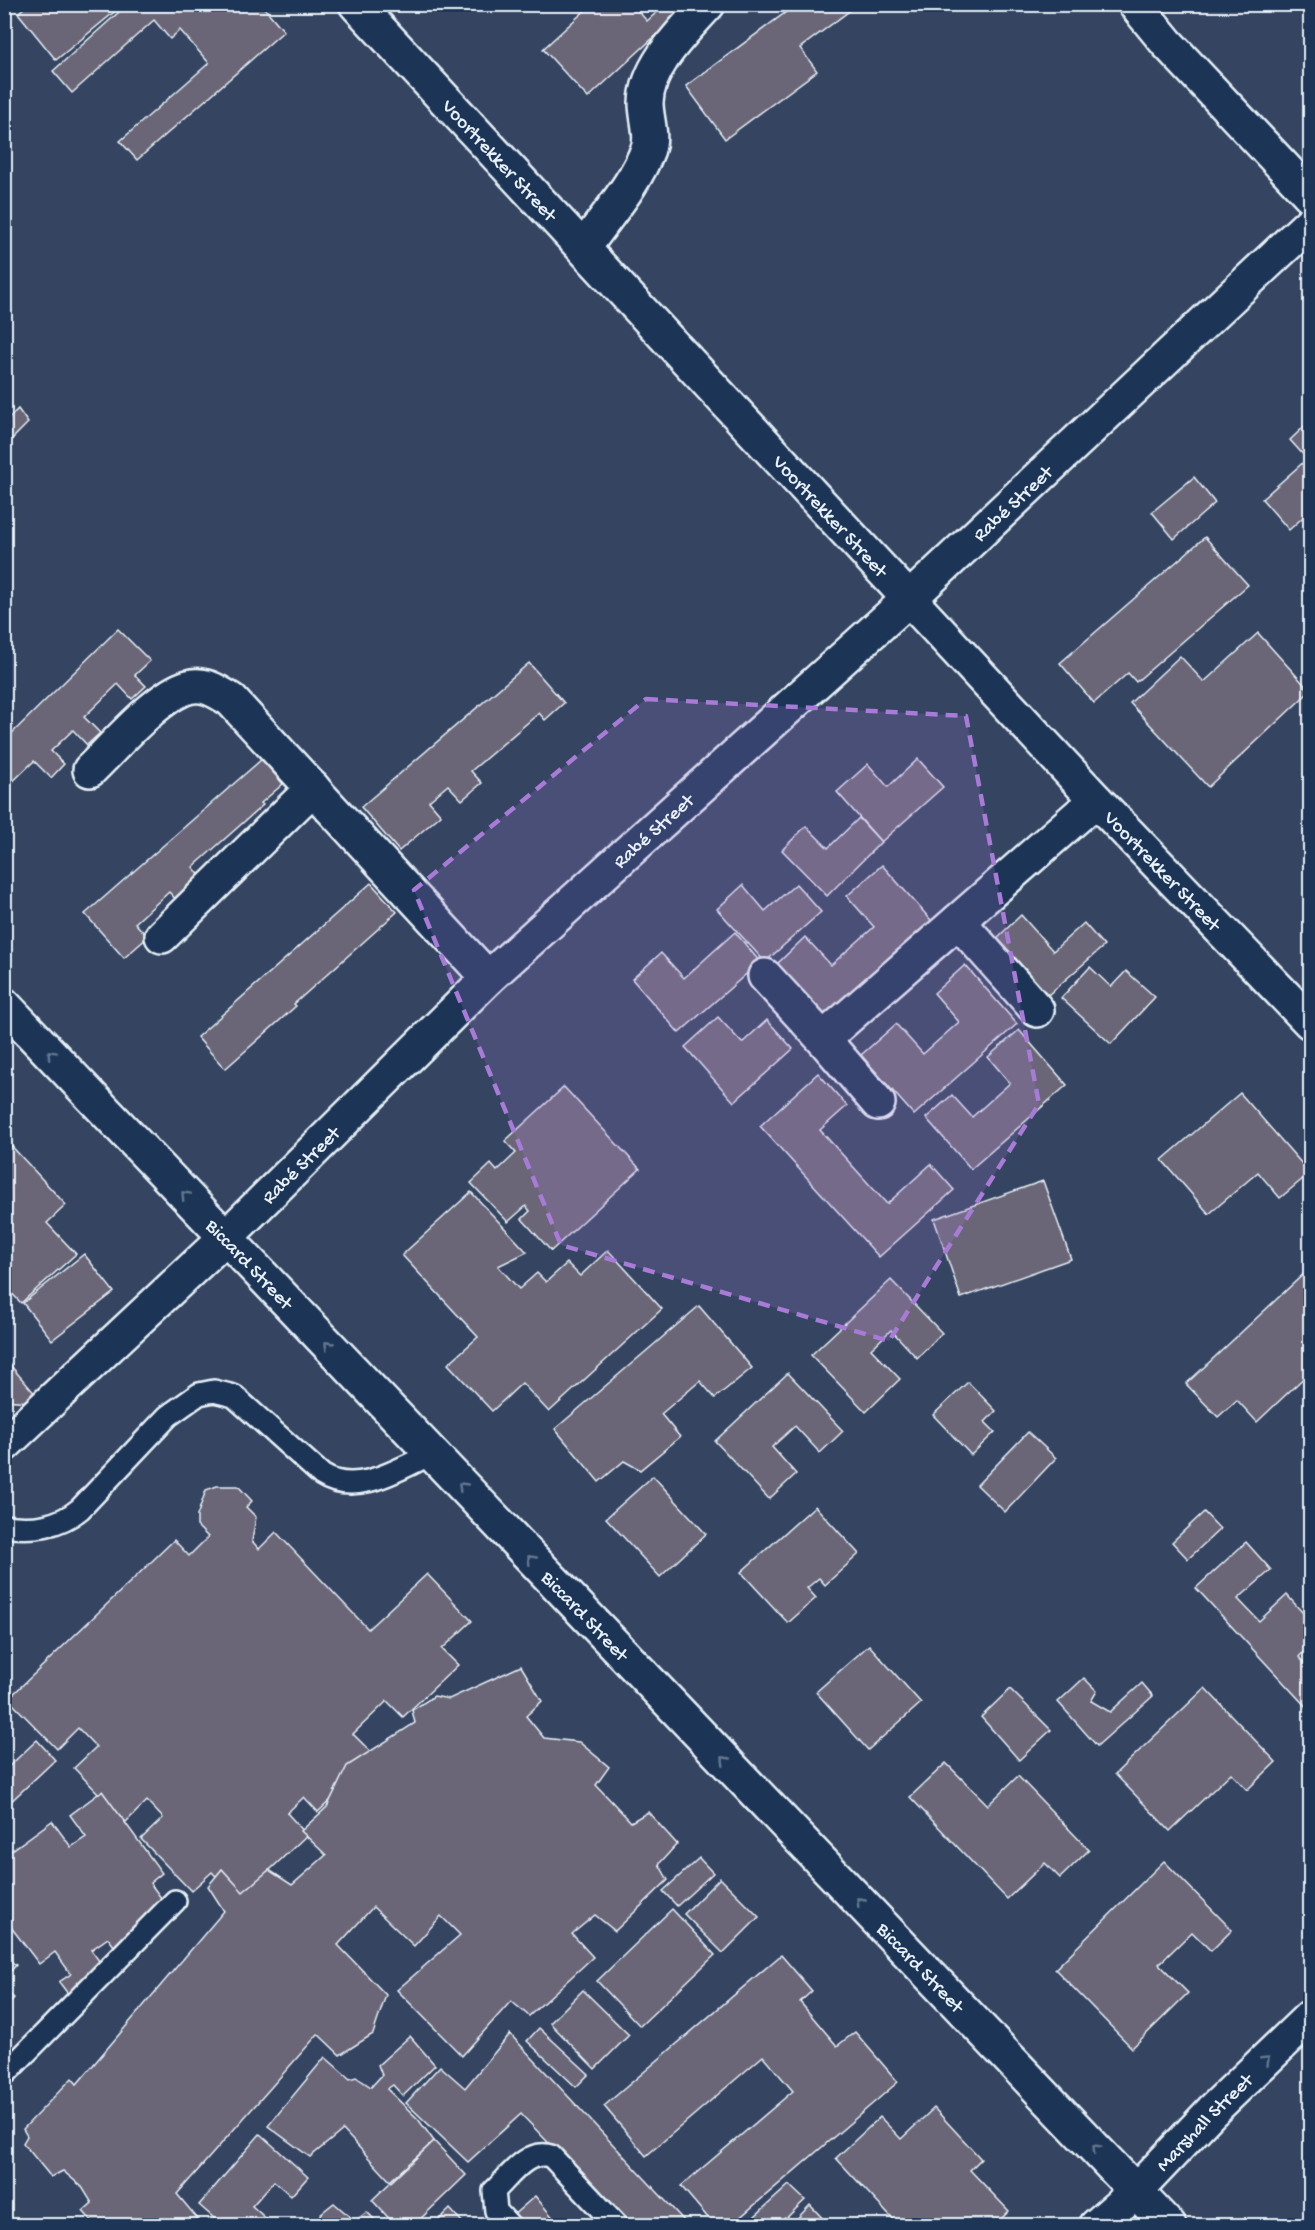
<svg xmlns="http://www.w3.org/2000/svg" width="1315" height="2230" font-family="'Gochi Hand',sans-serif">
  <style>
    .building { fill: #6b6677; stroke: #e8f1f8; stroke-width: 1.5 }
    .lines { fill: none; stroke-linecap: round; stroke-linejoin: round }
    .service-casing { stroke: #e8f1f8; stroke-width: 26 }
    .minor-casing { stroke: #e8f1f8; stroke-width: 38 }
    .tertiary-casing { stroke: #e8f1f8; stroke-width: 38 }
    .service { stroke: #1d3557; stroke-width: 21 }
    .minor { stroke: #1d3557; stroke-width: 33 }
    .tertiary { stroke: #1d3557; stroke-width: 33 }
    .oneway { stroke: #64778f }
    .marked { fill: #a77bd6; fill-opacity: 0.2; stroke: #a77bd6; stroke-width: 4.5; stroke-dasharray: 12 8; stroke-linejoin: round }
    .labels { text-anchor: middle; stroke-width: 4.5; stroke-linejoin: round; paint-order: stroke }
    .street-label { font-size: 20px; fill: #e8f1f8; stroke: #1d3557 }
  </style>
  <rect width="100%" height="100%" fill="#344461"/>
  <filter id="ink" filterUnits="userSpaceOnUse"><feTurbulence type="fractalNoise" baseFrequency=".0167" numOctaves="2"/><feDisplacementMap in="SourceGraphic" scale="12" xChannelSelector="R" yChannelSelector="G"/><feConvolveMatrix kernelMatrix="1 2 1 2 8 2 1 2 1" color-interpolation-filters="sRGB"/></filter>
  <g filter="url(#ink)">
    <g class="building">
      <polygon points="28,4 124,4 56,60 18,13"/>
      <polygon points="128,4 261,4 284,31 137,160 120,141 209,63 180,30 170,39 154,20 72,93 53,71"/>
      <polygon points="592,4 632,4 647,21 666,4 690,4 588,98 543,49"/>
      <polygon points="797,4 849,4 852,9 800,48 817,71 725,139 686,86"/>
      <polygon points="18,409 28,423 6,445 4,423"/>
      <polygon points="1310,421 1310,511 1289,530 1262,499 1307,459 1290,440"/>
      <polygon points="1194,477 1215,503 1174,539 1152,512"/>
      <polygon points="1205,537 1248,585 1136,682 1128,673 1094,703 1060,663"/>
      <polygon points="118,629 150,661 135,675 146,686 132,699 118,684 84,717 100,733 87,745 73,730 51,751 64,764 51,778 34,761 4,790 4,741"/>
      <polygon points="1258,633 1310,691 1208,787 1130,703 1180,656 1204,682"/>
      <polygon points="529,663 564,703 545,720 539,713 471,771 482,783 462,800 448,785 429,801 441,815 399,851 361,807"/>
      <polygon points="262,759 283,784 261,803 263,805 193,867 207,884 182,906 169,892 135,923 148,937 124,958 85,914"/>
      <polygon points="918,759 943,787 881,842 837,792 868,764 888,787"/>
      <polygon points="859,818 881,842 827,896 782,850 806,826 828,848"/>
      <polygon points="882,865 938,928 828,1026 780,973 778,963 805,937 831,965 874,927 847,896"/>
      <polygon points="371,883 397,912 294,1004 296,1006 225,1069 197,1037"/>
      <polygon points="796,884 821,912 765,962 717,909 743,885 765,911"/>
      <polygon points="1021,915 1053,951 1084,923 1104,946 1048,995 997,938"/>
      <polygon points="735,932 760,962 679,1033 632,979 661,953 684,978"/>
      <polygon points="965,965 1017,1024 914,1115 861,1055 896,1024 923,1054 959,1022 934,993"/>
      <polygon points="1090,967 1111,987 1126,971 1155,997 1111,1044 1061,998"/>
      <polygon points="718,1017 742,1043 767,1020 793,1049 734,1102 685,1047"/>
      <polygon points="1019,1030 1067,1085 971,1169 926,1118 952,1095 972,1117 1010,1083 988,1057"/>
      <polygon points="818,1073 847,1106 820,1130 887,1204 931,1164 954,1190 879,1257 760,1126"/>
      <polygon points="564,1087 640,1169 551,1251 522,1219 530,1211 526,1206 508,1222 471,1183 491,1164 497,1171 516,1153 505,1141"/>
      <polygon points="1240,1093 1310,1173 1280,1198 1258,1172 1209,1214 1162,1160"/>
      <polygon points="5,1139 66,1205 47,1223 76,1254 21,1303 4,1285"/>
      <polygon points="1043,1181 1071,1259 961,1298 934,1219"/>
      <polygon points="471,1192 527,1252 498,1266 519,1289 537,1273 546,1282 567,1263 580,1276 608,1250 662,1309 549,1412 522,1383 492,1411 448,1364 478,1337 402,1255"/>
      <polygon points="84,1254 114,1292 52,1340 23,1303"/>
      <polygon points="1310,1268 1310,1372 1257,1422 1237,1400 1218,1417 1186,1384"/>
      <polygon points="891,1280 942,1333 917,1358 891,1330 871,1349 900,1379 866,1412 811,1355"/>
      <polygon points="699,1306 752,1368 715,1398 700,1381 661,1414 680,1437 640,1470 624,1461 599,1482 555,1429"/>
      <polygon points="4,1358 43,1403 4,1400"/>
      <polygon points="788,1373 843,1431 820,1453 795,1426 772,1447 796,1474 769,1499 715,1441"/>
      <polygon points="968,1382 996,1411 985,1422 995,1432 971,1455 933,1415"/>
      <polygon points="1028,1432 1056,1458 1005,1512 977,1485"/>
      <polygon points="653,1476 706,1534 660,1577 606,1518"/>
      <polygon points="217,1486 238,1486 252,1501 246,1507 256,1517 252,1541 259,1549 276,1532 368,1629 427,1574 472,1621 442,1649 458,1665 403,1717 387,1701 353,1734 376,1757 318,1812 304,1797 287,1813 307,1835 238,1900 212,1872 191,1891 141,1839 163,1818 147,1801 126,1822 74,1768 96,1747 78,1728 57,1749 8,1699 174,1540 189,1556 208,1537 197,1526 197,1516 206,1490"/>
      <polygon points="815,1506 859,1554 825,1585 819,1578 807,1588 816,1598 788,1623 741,1572"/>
      <polygon points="1204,1512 1220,1529 1188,1559 1172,1542"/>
      <polygon points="1246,1542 1271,1570 1238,1599 1259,1621 1287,1595 1310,1621 1310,1645 1299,1657 1307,1666 1310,1663 1310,1711 1196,1588"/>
      <polygon points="869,1645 921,1703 868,1750 816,1692"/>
      <polygon points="521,1666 542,1701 526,1716 544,1738 579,1742 609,1767 596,1785 631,1822 648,1812 677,1844 659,1864 668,1880 615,1931 595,1915 572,1934 593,1957 529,2016 511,2001 462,2056 397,1990 460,1935 441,1916 414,1946 373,1907 338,1945 386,1995 373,2034 340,2055 318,2034 177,2194 198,2219 194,2226 96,2226 83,2211 92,2203 82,2187 63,2171 51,2177 23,2143 27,2136 23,2129 72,2078 77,2084 224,1911 208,1886 222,1869 243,1892 269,1870 292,1885 326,1855 301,1831 327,1807 347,1766 415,1723 412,1710 434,1696 449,1699"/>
      <polygon points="1084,1678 1097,1691 1091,1701 1110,1712 1142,1683 1153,1696 1097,1746 1058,1702"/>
      <polygon points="1205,1688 1276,1762 1247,1790 1231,1773 1170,1831 1115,1774"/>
      <polygon points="1010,1689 1051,1730 1019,1760 981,1717"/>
      <polygon points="37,1740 55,1760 4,1808 4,1771"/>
      <polygon points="946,1763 988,1805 1018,1776 1089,1850 1060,1878 1045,1863 1007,1899 910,1797"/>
      <polygon points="102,1791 162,1873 150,1883 176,1918 123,1958 108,1938 91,1950 111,1977 75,2003 59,1982 71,1974 55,1952 39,1964 4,1918 4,1856 52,1821 71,1847 86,1837 70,1815"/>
      <polygon points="699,1858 713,1873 677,1906 663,1891"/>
      <polygon points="1164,1861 1232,1930 1211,1951 1192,1932 1159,1964 1188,1993 1132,2048 1055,1969"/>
      <polygon points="720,1878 759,1917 723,1953 684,1914"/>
      <polygon points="672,1909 715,1955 640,2026 597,1981"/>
      <polygon points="781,1955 812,1991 800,2002 837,2046 855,2032 898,2082 730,2226 715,2226 681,2186 793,2091 763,2056 646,2156 604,2106"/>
      <polygon points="4,1956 16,1965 4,1979"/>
      <polygon points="4,1990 14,1998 4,2009"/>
      <polygon points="583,1990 629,2035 595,2069 550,2023"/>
      <polygon points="539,2028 589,2074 576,2087 527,2041"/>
      <polygon points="510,2034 689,2226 628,2226 521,2114 468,2162 406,2103 440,2066 465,2088"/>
      <polygon points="410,2036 435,2065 403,2096 393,2085 387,2089 418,2119 434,2141 390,2181 343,2130 310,2157 268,2126 325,2057 350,2079 356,2077 371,2087 382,2075 378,2065"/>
      <polygon points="934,2108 981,2159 970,2170 1009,2211 994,2226 899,2226 836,2158 880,2117 901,2139"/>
      <polygon points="260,2134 308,2177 291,2196 274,2181 252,2206 271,2223 269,2226 223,2226 199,2205"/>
      <polygon points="434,2141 466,2175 413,2226 396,2226 372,2200"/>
      <polygon points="789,2185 805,2200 778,2226 744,2226"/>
      <polygon points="535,2196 560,2226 519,2226 511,2217"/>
      <polygon points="334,2203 355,2221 367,2212 381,2226 321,2226 320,2214"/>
      <polygon points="810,2205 830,2226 790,2226"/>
      <polygon points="450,2209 466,2226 433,2226"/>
    </g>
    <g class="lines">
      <defs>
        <g id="service">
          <path d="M4 1526C33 1530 58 1527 80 1509L168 1416 199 1394 214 1391 234 1396 322 1475C356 1497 399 1469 431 1454"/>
          <polyline points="4,2075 175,1901"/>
          <path d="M510 2226 496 2211 494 2191C510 2176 527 2149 551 2156L617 2226"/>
        </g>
        <g id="minor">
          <path id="s1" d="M356 4 1096 800 1310 1022"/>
          <polyline points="1135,4 1167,43 1310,195"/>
          <path d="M584 248C605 217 635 185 648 149 653 135 646 118 646 103 647 65 684 31 708 4"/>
          <path d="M90 770C114 747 157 696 188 687 204 682 218 692 231 700L488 978"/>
          <polyline points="958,921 1037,1010"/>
          <polyline points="162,936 313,788"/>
          <polyline points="765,976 823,1039"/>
          <path id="s2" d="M4 1005 1169 2226"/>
          <polyline points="878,1103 823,1039 1096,800"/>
          <path id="s3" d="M4 1445 225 1238 488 978 910 598 1310 223"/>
        </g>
        <g id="tertiary">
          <path id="s4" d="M1096 2226 1136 2191 1212 2111 1310 2017"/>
        </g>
      </defs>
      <use href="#service" class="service-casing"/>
      <use href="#minor" class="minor-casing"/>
      <use href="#tertiary" class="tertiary-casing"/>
      <use href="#service" class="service"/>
      <use href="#minor" class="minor"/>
      <use href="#tertiary" class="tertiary"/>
    </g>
    <defs><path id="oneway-chevron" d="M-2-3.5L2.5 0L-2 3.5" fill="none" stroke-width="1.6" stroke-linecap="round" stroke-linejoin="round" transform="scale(1.5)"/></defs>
    <g class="oneway">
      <use href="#oneway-chevron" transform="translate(51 1054) rotate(-133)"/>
      <use href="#oneway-chevron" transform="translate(185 1195) rotate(-133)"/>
      <use href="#oneway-chevron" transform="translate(328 1345) rotate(-134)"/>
      <use href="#oneway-chevron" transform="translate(462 1486) rotate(-134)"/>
      <use href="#oneway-chevron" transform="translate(531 1559) rotate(-134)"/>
      <use href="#oneway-chevron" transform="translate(725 1760) rotate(-134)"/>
      <use href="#oneway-chevron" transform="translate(860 1901) rotate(-134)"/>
      <use href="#oneway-chevron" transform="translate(1266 2060) rotate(-44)"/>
      <use href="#oneway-chevron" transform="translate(1096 2148) rotate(-133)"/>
    </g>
  </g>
  <path class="marked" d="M646 699 966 716 1039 1104 889 1341 561 1245 414 890Z"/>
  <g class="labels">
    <g class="street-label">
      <text dy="7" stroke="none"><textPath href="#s1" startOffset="212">Voortrekker Street</textPath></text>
      <text dy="7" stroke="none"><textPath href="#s3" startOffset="1380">Rabé Street</textPath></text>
      <text dy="7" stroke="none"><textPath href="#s1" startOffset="698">Voortrekker Street</textPath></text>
      <text dy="7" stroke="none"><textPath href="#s3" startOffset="894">Rabé Street</textPath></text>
      <text dy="7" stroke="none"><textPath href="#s1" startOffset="1184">Voortrekker Street</textPath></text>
      <text dy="7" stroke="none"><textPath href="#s3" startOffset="408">Rabé Street</textPath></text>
      <text dy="7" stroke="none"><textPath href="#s2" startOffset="357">Biccard Street</textPath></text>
      <text dy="7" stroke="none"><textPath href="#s2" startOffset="843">Biccard Street</textPath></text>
      <text dy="7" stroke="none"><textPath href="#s2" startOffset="1329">Biccard Street</textPath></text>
      <text dy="7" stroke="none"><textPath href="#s4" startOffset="150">Marshall Street</textPath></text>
    </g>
  </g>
  <rect width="1315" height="2230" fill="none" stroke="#1d3557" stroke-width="24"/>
  <rect x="12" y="12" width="1291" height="2206" fill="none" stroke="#e8f1f8" stroke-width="2" filter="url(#ink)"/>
</svg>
